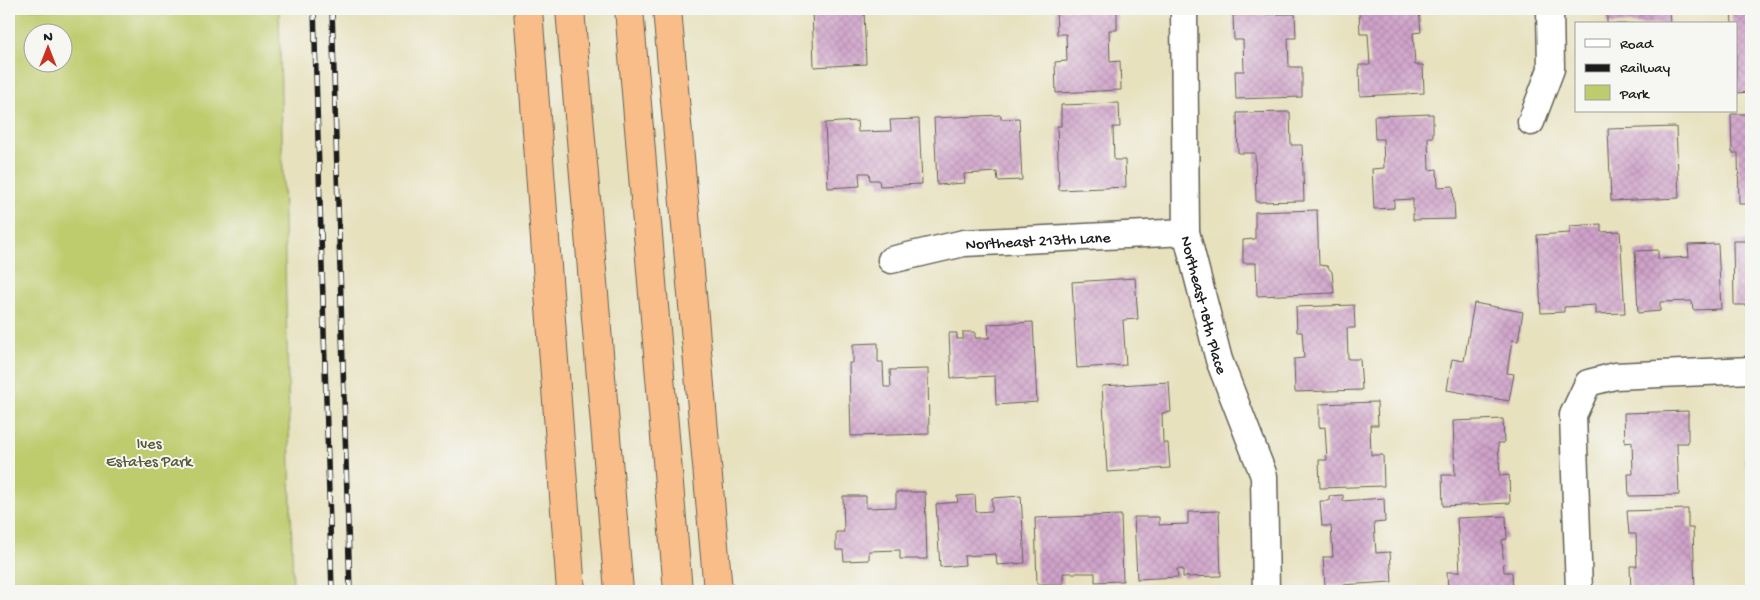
<svg xmlns="http://www.w3.org/2000/svg" width="1760" height="600" font-family="'Gochi Hand',sans-serif">
  <style>
    .green { fill: #bfcc6e; stroke: #6e7445; fill-rule: evenodd }
    .building { fill: url(#building-cross-hatch) }
    .lines { fill: none; stroke-linecap: round; stroke-linejoin: round }
    .minor-casing { stroke: #636155; stroke-width: 29 }
    .motorway-casing { stroke: #636155; stroke-width: 30 }
    .minor { stroke: #fff; stroke-width: 26 }
    .motorway { stroke: #f9bd89; stroke-width: 28 }
    .rail-casing { stroke: #1c1c1c; stroke-width: 5.5 }
    .rail { stroke: #f6f6f2; stroke-width: 4; stroke-dasharray: 11; stroke-linecap: butt }
    .labels { text-anchor: middle; stroke-width: 4; stroke-linejoin: round; paint-order: stroke }
    .street-label { font-size: 16px; fill: #1c1c1c; stroke: #f6f6f2 }
    .park-label { font-size: 16px; fill: #555a39; stroke: #f6f6f2 }
  </style>
  <defs>
    <pattern id="building-cross-hatch" width="8" height="8" patternUnits="userSpaceOnUse" patternTransform="scale(1.25)"><rect width="8" height="8" fill="#cfa2c9"/><path d="M0 0l8 8M0 8l8-8" fill="none" stroke="#b18bac"/></pattern>
  </defs>
  <rect width="100%" height="100%" fill="#f6f6f2"/>
  <filter id="ink" filterUnits="userSpaceOnUse"><feTurbulence type="fractalNoise" baseFrequency=".02" numOctaves="2"/><feDisplacementMap in="SourceGraphic" scale="10" xChannelSelector="R" yChannelSelector="G"/><feConvolveMatrix kernelMatrix="1 2 1 2 8 2 1 2 1" color-interpolation-filters="sRGB"/></filter>
  <filter id="wash" filterUnits="userSpaceOnUse"><feTurbulence type="fractalNoise" baseFrequency=".0096" numOctaves="4" result="noise"/><feDisplacementMap in="SourceGraphic" scale="20" xChannelSelector="R" yChannelSelector="G"/><feGaussianBlur stdDeviation="1.12" result="paint"/><feColorMatrix in="noise" values="0 0 0 0 0 0 0 0 0 0 0 0 0 0 0 0 0 1.4 0 .05"/><feComposite in="paint" operator="in"/></filter>
  <g filter="url(#wash)">
    <rect width="100%" height="100%" fill="#e7e1be"/>
    <path class="green" d="M9 9H279L293 591H9ZM32 32H62V62H32Z"/>
    <g id="blocks">
      <g class="building">
        <polygon points="812,9 864,9 866,64 814,67"/>
        <polygon points="1056,9 1117,9 1117,30 1109,30 1110,62 1120,61 1121,90 1056,93 1055,62 1067,61 1066,34 1057,34"/>
        <polygon points="1419,9 1421,32 1413,33 1415,65 1423,65 1424,93 1360,96 1359,65 1370,65 1368,34 1360,34 1359,11"/>
        <polygon points="1607,9 1669,9 1670,24 1607,24"/>
        <polygon points="1731,9 1751,9 1751,92 1736,93 1736,24 1732,24"/>
        <polygon points="1295,14 1296,38 1288,38 1289,67 1302,67 1302,97 1236,99 1235,71 1244,71 1243,40 1234,40 1233,15"/>
        <polygon points="1119,103 1120,127 1113,127 1114,160 1125,160 1126,187 1059,190 1057,126 1061,126 1061,105"/>
        <polygon points="1290,112 1291,145 1302,145 1304,201 1256,202 1255,153 1238,153 1237,113"/>
        <polygon points="1433,114 1433,137 1428,137 1429,170 1437,169 1438,187 1453,186 1455,219 1413,220 1413,199 1394,200 1394,208 1374,209 1372,169 1384,168 1383,139 1375,139 1374,116"/>
        <polygon points="1731,114 1751,114 1751,204 1739,204 1738,153 1732,153"/>
        <polygon points="1001,115 1001,119 1019,118 1022,180 998,181 997,172 964,174 965,183 937,185 934,118"/>
        <polygon points="919,119 922,184 880,186 879,180 870,180 869,173 859,173 860,186 828,188 825,123 857,121 858,132 891,131 890,120"/>
        <polygon points="1676,127 1679,198 1611,201 1608,129"/>
        <polygon points="1317,210 1319,265 1327,266 1332,272 1334,293 1257,296 1256,263 1243,263 1243,240 1255,239 1255,212"/>
        <polygon points="1601,224 1601,232 1620,231 1625,313 1596,314 1596,305 1564,307 1564,312 1541,313 1537,235 1570,233 1570,226"/>
        <polygon points="1733,241 1751,241 1751,305 1734,305"/>
        <polygon points="1718,244 1721,309 1693,310 1692,301 1660,302 1660,311 1638,313 1635,251 1658,250 1658,259 1689,257 1688,245"/>
        <polygon points="1135,278 1138,319 1123,320 1126,365 1077,368 1072,282"/>
        <polygon points="1474,303 1523,312 1518,341 1512,340 1507,373 1514,374 1509,401 1447,390 1452,359 1464,361"/>
        <polygon points="1354,305 1355,328 1347,328 1348,359 1360,359 1362,390 1295,392 1294,359 1304,358 1302,332 1297,332 1296,307"/>
        <polygon points="1033,322 1037,402 996,405 995,376 951,378 949,333 957,333 957,339 963,339 963,332 975,332 975,338 989,338 988,324"/>
        <polygon points="878,343 878,362 883,362 884,387 891,387 890,370 928,369 929,434 851,436 849,363 853,363 853,344"/>
        <polygon points="1169,382 1171,412 1162,413 1163,443 1168,443 1170,468 1107,472 1102,386"/>
        <polygon points="1377,402 1378,425 1370,425 1371,455 1383,455 1384,486 1320,488 1319,460 1327,460 1325,427 1319,428 1319,404"/>
        <polygon points="1688,411 1688,443 1677,443 1679,495 1629,496 1628,474 1633,474 1632,442 1625,443 1624,413"/>
        <polygon points="1503,419 1504,443 1498,443 1500,476 1509,475 1510,503 1443,506 1442,475 1455,475 1453,421"/>
        <polygon points="1747,462 1751,462 1751,492 1749,492"/>
        <polygon points="896,492 925,492 927,559 900,559 900,550 869,551 869,560 844,561 843,550 836,550 836,532 844,532 843,496 866,496 866,508 896,507"/>
        <polygon points="975,495 976,512 992,511 992,498 1021,496 1025,563 997,565 996,554 964,556 965,565 940,567 936,504 958,502 957,496"/>
        <polygon points="1343,495 1343,501 1384,498 1385,522 1374,523 1376,553 1390,552 1392,582 1325,586 1323,557 1333,557 1331,526 1322,526 1320,501 1329,501 1329,496"/>
        <polygon points="1688,509 1688,528 1693,528 1695,591 1631,591 1630,566 1637,566 1636,534 1629,534 1627,511"/>
        <polygon points="1219,511 1221,576 1183,577 1183,569 1177,569 1178,577 1137,579 1134,517 1159,517 1159,525 1188,524 1188,512"/>
        <polygon points="1121,515 1123,581 1095,582 1095,573 1063,573 1063,584 1037,584 1035,518"/>
        <polygon points="1506,516 1507,539 1502,540 1504,572 1512,572 1513,591 1448,591 1447,572 1460,572 1457,518"/>
      </g>
    </g>
  </g>
  <g filter="url(#ink)">
    <use href="#blocks" fill-opacity="0" stroke="#636155" stroke-width="1"/>
    <g class="lines">
      <defs>
        <g id="minor">
          <path id="s1" d="M1184 9 1186 232 1219 360 1264 476 1266 591"/>
          <polyline points="1531,122 1551,69 1550,9"/>
          <path id="s2" d="M891 260 964 243 1186 232"/>
          <polyline points="1579,591 1573,415 1588,383 1615,376 1751,370"/>
        </g>
        <g id="motorway">
          <polyline points="528,9 571,591"/>
          <polyline points="570,9 619,591"/>
          <polyline points="629,9 678,591"/>
          <polyline points="667,9 718,591"/>
        </g>
      </defs>
      <use href="#minor" class="minor-casing"/>
      <use href="#motorway" class="motorway-casing"/>
      <use href="#minor" class="minor"/>
      <use href="#motorway" class="motorway"/>
      <defs>
        <g id="rail">
          <polyline points="314,9 332,591"/>
          <polyline points="332,9 350,591"/>
        </g>
      </defs>
      <use href="#rail" class="rail-casing"/>
      <use href="#rail" class="rail"/>
    </g>
  </g>
  <g class="labels">
    <g class="street-label">
      <text dy="6" stroke="none"><textPath href="#s2" startOffset="149">Northeast 213th Lane</textPath></text>
      <text dy="6" stroke="none"><textPath href="#s1" startOffset="298">Northeast 18th Place</textPath></text>
    </g>
    <g class="park-label">
      <text x="149" y="448">Ives<tspan x="149" dy="18">Estates Park</tspan></text>
    </g>
  </g>
  <rect width="1760" height="600" fill="none" stroke="#f6f6f2" stroke-width="30"/>
  <rect x="1575" y="22" width="162" height="90" fill="#f6f6f2" stroke="#9f9f9c"/>
  <rect x="1585" y="39" width="25" height="8" fill="#ffffff" stroke="#9f9f9c"/>
  <text x="1620" y="48" font-size="15" fill="#1c1c1c">Road</text>
  <rect x="1585" y="64" width="25" height="8" fill="#1c1c1c" stroke="#9f9f9c"/>
  <text x="1620" y="72" font-size="15" fill="#1c1c1c">Railway</text>
  <rect x="1585" y="85" width="25" height="15" fill="#bfcc6e" stroke="#9f9f9c"/>
  <text x="1620" y="98" font-size="15" fill="#1c1c1c">Park</text>
  <g transform="translate(48 48)"><circle r="24" fill="#f6f6f2" stroke="#9f9f9c"/>
  <path d="M0-4L9 19L0 12L-9 19Z" fill="#c8321e"/>
  <text y="-8" font-size="14" font-weight="bold" text-anchor="middle" fill="#1c1c1c">N</text>
  </g>
</svg>
